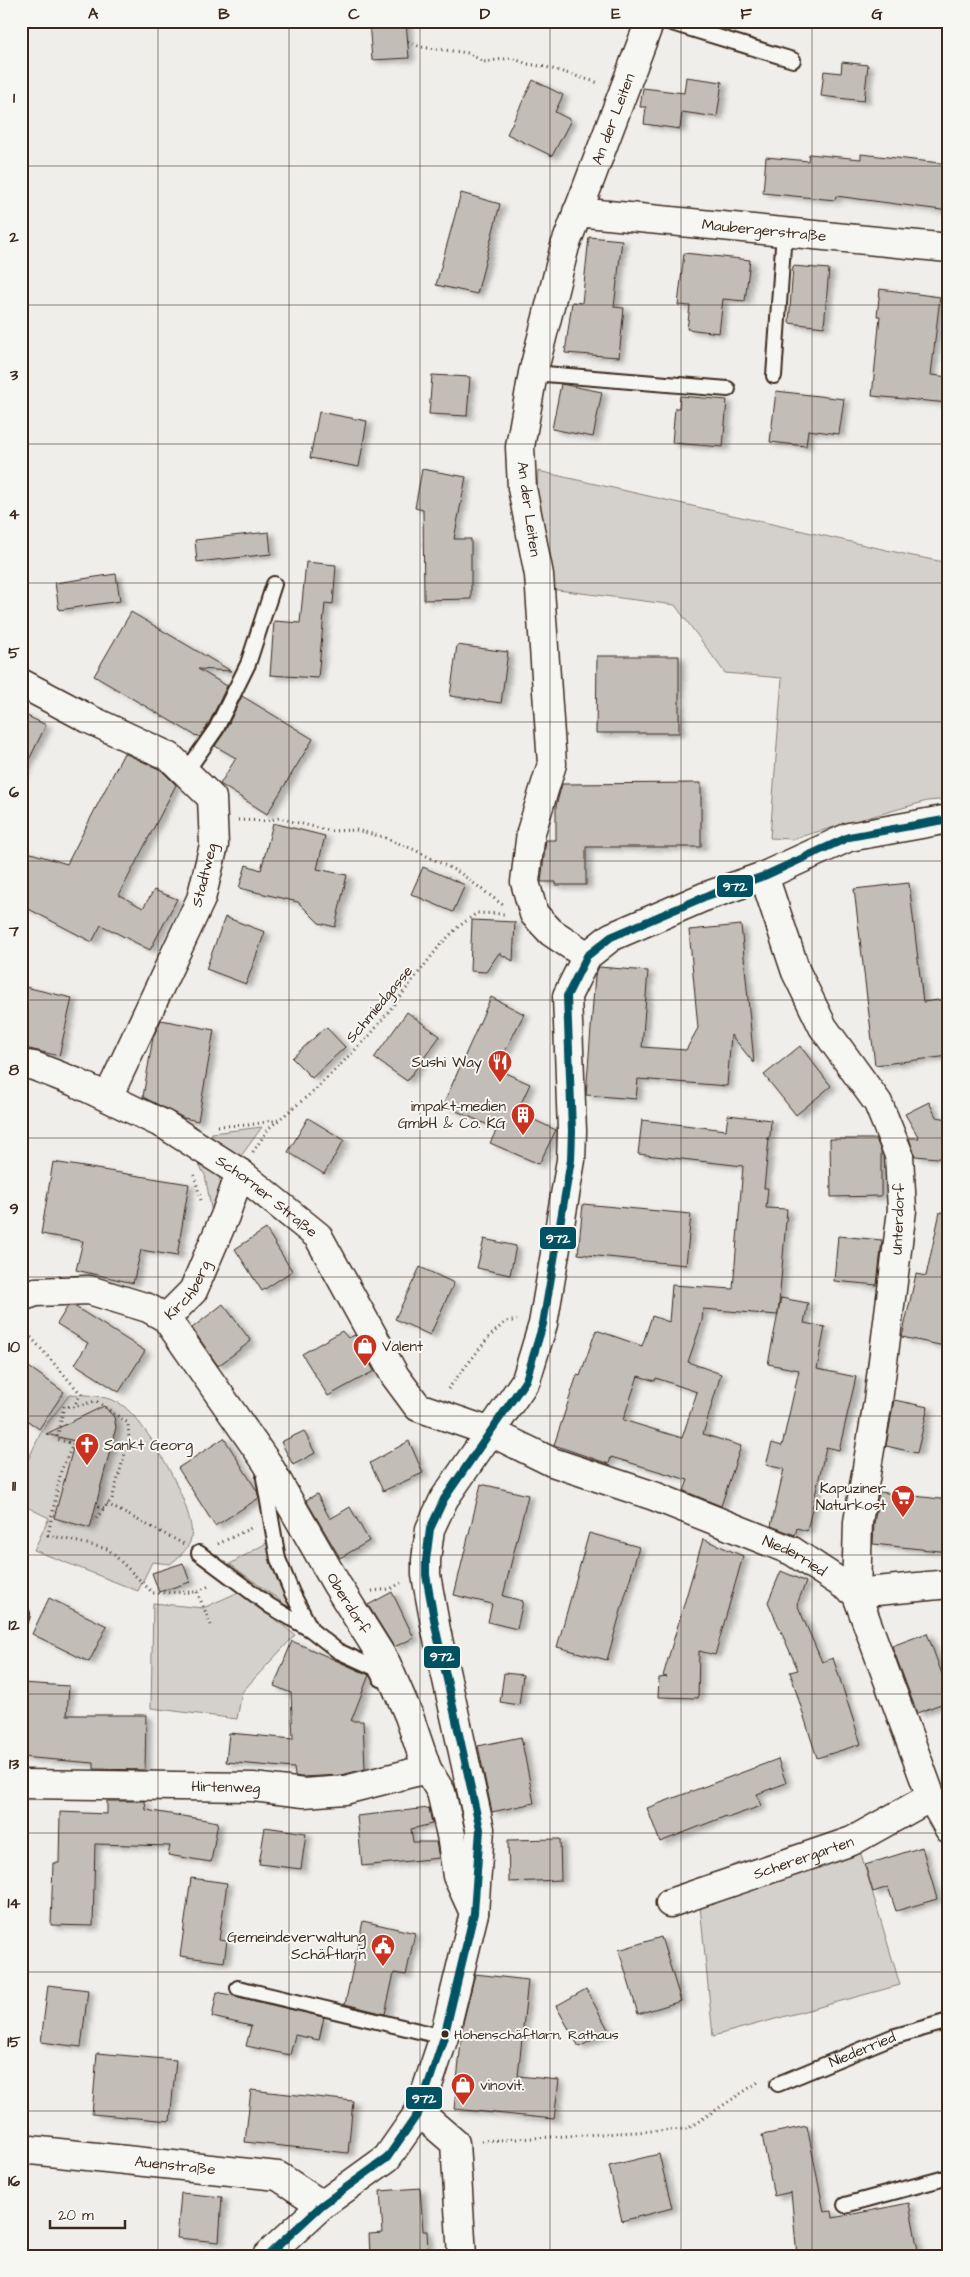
<svg xmlns="http://www.w3.org/2000/svg" width="970" height="2277" font-family="'Architects Daughter',sans-serif">
  <style>
    .green { fill: #d4d1cc; stroke: #887e75 }
    .building { fill: #c2bdb7; stroke: #3b2a1e; fill-rule: evenodd; filter: url(#shadow) }
    .lines { fill: none; stroke-linecap: round; stroke-linejoin: round }
    .service-casing { stroke: #3b2a1e; stroke-width: 18 }
    .minor-casing { stroke: #3b2a1e; stroke-width: 31 }
    .secondary-casing { stroke: #3b2a1e; stroke-width: 31 }
    .path { stroke: #3b2a1e; stroke-width: 3; stroke-dasharray: 1 4; stroke-linecap: butt }
    .service { stroke: #f6f6f2; stroke-width: 14 }
    .minor { stroke: #f6f6f2; stroke-width: 28 }
    .secondary { stroke: #f6f6f2; stroke-width: 28 }
    .bus-1-casing { stroke: #f6f6f2; stroke-width: 11 }
    .bus-1 { stroke: #005262; stroke-width: 8 }
    .grid { fill: none; stroke: #3b2a1e; stroke-width: 1; stroke-opacity: 0.55 }
    .bus-dot { fill: #3b2a1e; stroke: #f6f6f2; stroke-width: 2 }
    .labels { text-anchor: middle; stroke-width: 4; stroke-linejoin: round; paint-order: stroke }
    .bus-label { font-size: 14px; fill: #3b2a1e; stroke: #f6f6f2; text-anchor: start }
    .street-label { font-size: 15px; fill: #3b2a1e; stroke: #f6f6f2 }
    .poi-label { font-size: 15px; fill: #3b2a1e; stroke: #f6f6f2; text-anchor: end }
    .line-badge { stroke: #f6f6f2; stroke-width: 2 }
    .badge-label { font-size: 14px; text-anchor: middle; font-weight: bold; fill: #fff }
    .neatline { fill: none; stroke: #3b2a1e; stroke-width: 2 }
    .grid-label { font-size: 16px; text-anchor: middle; font-weight: bold; fill: #3b2a1e }
  </style>
  <defs>
    <filter id="shadow"><feDropShadow dx="5.5" dy="3" stdDeviation="2.5" flood-color="#0004"/></filter>
  </defs>
  <rect width="100%" height="100%" fill="#efeeea"/>
  <filter id="ink" filterUnits="userSpaceOnUse"><feTurbulence type="fractalNoise" baseFrequency=".02" numOctaves="2"/><feDisplacementMap in="SourceGraphic" scale="10" xChannelSelector="R" yChannelSelector="G"/><feConvolveMatrix kernelMatrix="1 2 1 2 8 2 1 2 1" color-interpolation-filters="sRGB"/></filter>
  <g filter="url(#ink)">
    <g class="green">
      <polygon points="538,471 913,556 949,563 949,799 927,801 792,839 770,838 782,678 725,673 675,605 550,589 537,501"/>
      <polygon points="262,1127 241,1156 210,1141 212,1133"/>
      <polygon points="191,1152 218,1172 223,1194 214,1224 205,1175"/>
      <path d="M70 1394C88 1395 103 1395 119 1403 144 1416 197 1510 191 1538 189 1549 178 1558 170 1564L152 1562 138 1591 34 1550 49 1518 21 1504V1475L42 1430Z"/>
      <polygon points="270,1541 297,1613 230,1564"/>
      <polygon points="239,1592 295,1635 242,1692 237,1719 151,1708 153,1603 203,1608"/>
      <polygon points="858,1844 900,1985 713,2036 700,1906"/>
    </g>
    <g class="building">
      <polygon points="369,21 406,21 409,58 372,60"/>
      <polygon points="842,62 868,65 864,101 821,96 824,71 841,73"/>
      <polygon points="686,77 722,82 717,117 682,112 680,129 644,124 646,107 640,107 643,88 684,93"/>
      <polygon points="533,80 563,95 555,112 571,120 552,156 507,134"/>
      <polygon points="809,154 861,159 861,154 949,164 949,211 836,196 835,200 763,193 766,157 808,161"/>
      <polygon points="461,193 500,204 477,294 436,285"/>
      <polygon points="589,237 622,240 614,307 624,308 619,357 565,353 572,302 582,303"/>
      <polygon points="684,253 750,260 745,301 723,299 719,333 687,329 690,306 678,305"/>
      <polygon points="793,266 829,269 824,327 789,323"/>
      <polygon points="880,289 940,297 931,375 949,377 949,403 872,396 880,316 877,316"/>
      <polygon points="432,375 470,377 467,416 429,414"/>
      <polygon points="561,384 602,392 593,437 552,429"/>
      <polygon points="776,391 844,399 839,434 808,430 806,446 770,442"/>
      <polygon points="680,396 727,400 723,447 672,443 675,408 679,408"/>
      <polygon points="319,412 367,421 359,467 310,458"/>
      <polygon points="422,469 466,477 454,539 471,539 471,599 424,600 423,510 415,508"/>
      <polygon points="269,532 271,554 197,562 195,540"/>
      <polygon points="306,562 336,565 333,604 325,603 318,678 270,675 274,621 300,623"/>
      <polygon points="116,574 120,601 59,610 55,583"/>
      <polygon points="131,612 231,671 198,669 227,686 208,725 200,737 197,735 196,736 94,676"/>
      <polygon points="457,645 508,652 501,703 450,696"/>
      <polygon points="597,656 679,656 679,733 596,733"/>
      <polygon points="242,696 313,739 267,814 220,784 236,758 215,746 224,733"/>
      <polygon points="21,713 46,725 21,776"/>
      <polygon points="124,753 161,770 176,785 119,895 143,908 154,890 177,899 150,950 101,925 92,942 21,905 21,850 67,864"/>
      <polygon points="701,783 701,847 586,847 586,885 556,885 556,882 541,882 546,840 556,840 556,806 562,784"/>
      <polygon points="273,823 325,836 317,869 347,875 335,927 319,923 298,902 239,888 246,865 261,870"/>
      <polygon points="423,867 465,885 453,912 411,894"/>
      <polygon points="909,883 923,1002 946,999 949,1024 949,1056 875,1065 854,889"/>
      <polygon points="225,917 265,932 246,984 206,969"/>
      <polygon points="472,920 515,922 513,961 499,953 486,972 470,971"/>
      <polygon points="741,925 754,1063 731,1035 727,1086 638,1079 636,1099 586,1095 595,975 599,967 648,971 642,1047 686,1050 698,1028 689,930"/>
      <polygon points="21,986 72,998 59,1056 21,1047"/>
      <polygon points="491,997 524,1014 496,1069 530,1084 517,1112 556,1130 539,1164 490,1143 497,1129 443,1105"/>
      <polygon points="407,1012 440,1036 407,1081 374,1058"/>
      <polygon points="161,1020 214,1030 198,1121 184,1118 143,1097 153,1037"/>
      <polygon points="326,1027 345,1047 312,1078 292,1058"/>
      <polygon points="800,1046 831,1086 796,1115 764,1075"/>
      <polygon points="929,1102 936,1117 949,1119 949,1159 915,1156 909,1138 919,1138 905,1114"/>
      <path d="M728 1115 771 1120 770 1136 766 1139H769L764 1188H768L766 1208 787 1209 778 1315 703 1309 702 1321 688 1362 721 1374 703 1434 741 1446 721 1506 684 1491 688 1480 611 1457 609 1464 554 1445 577 1375 580 1376 596 1330 642 1346 652 1316 669 1322 672 1285 733 1289 743 1166 638 1154 642 1120 726 1130ZM638 1376 655 1381 656 1378 697 1392 682 1438 623 1420Z"/>
      <polygon points="308,1118 344,1140 324,1174 288,1152"/>
      <polygon points="830,1139 876,1139 881,1151 881,1196 831,1197"/>
      <polygon points="53,1162 189,1184 177,1256 141,1250 133,1283 76,1270 83,1241 41,1234"/>
      <polygon points="583,1204 691,1214 686,1265 578,1254"/>
      <polygon points="940,1212 949,1213 949,1347 902,1337 916,1274 926,1276"/>
      <polygon points="266,1229 292,1271 262,1291 235,1249"/>
      <polygon points="838,1236 882,1240 877,1285 834,1281"/>
      <polygon points="484,1239 516,1246 510,1275 477,1268"/>
      <polygon points="420,1267 454,1283 430,1335 395,1319"/>
      <polygon points="781,1298 808,1303 804,1323 825,1327 817,1369 856,1377 839,1450 826,1447 807,1531 797,1528 795,1535 771,1526 784,1469 766,1465 772,1443 782,1446 799,1370 768,1364"/>
      <polygon points="223,1304 251,1341 218,1366 192,1328"/>
      <polygon points="68,1306 74,1306 145,1351 119,1392 75,1364 88,1343 57,1324"/>
      <polygon points="342,1331 348,1338 355,1335 374,1371 328,1396 302,1354"/>
      <polygon points="29,1367 64,1392 39,1429 21,1416 21,1378"/>
      <polygon points="894,1400 928,1407 917,1453 886,1446"/>
      <polygon points="104,1406 114,1417 116,1427 90,1528 54,1518 75,1441 46,1434"/>
      <polygon points="304,1431 315,1453 293,1465 281,1442"/>
      <polygon points="224,1438 257,1491 259,1498 215,1526 178,1468"/>
      <polygon points="409,1441 423,1473 383,1491 370,1463"/>
      <polygon points="481,1484 528,1495 503,1596 523,1601 517,1629 488,1622 492,1604 454,1595"/>
      <polygon points="879,1492 949,1500 949,1552 873,1544 874,1524"/>
      <polygon points="317,1494 330,1519 350,1507 369,1541 340,1558 306,1500"/>
      <polygon points="589,1533 639,1547 607,1660 557,1647"/>
      <polygon points="703,1539 743,1556 715,1655 699,1651 698,1698 658,1697 659,1678 667,1677 663,1676"/>
      <polygon points="183,1563 190,1582 159,1592 152,1573"/>
      <polygon points="781,1571 806,1582 797,1604 822,1662 833,1658 861,1744 817,1758 790,1672 798,1670 768,1602"/>
      <polygon points="392,1592 414,1638 394,1647 368,1605"/>
      <polygon points="49,1598 107,1626 89,1662 32,1634"/>
      <polygon points="927,1633 949,1693 949,1701 917,1713 892,1646"/>
      <polygon points="292,1641 369,1675 351,1721 363,1721 365,1769 342,1775 301,1777 295,1776 294,1768 226,1762 229,1733 293,1739 291,1693 274,1686"/>
      <polygon points="504,1673 523,1675 519,1705 500,1702"/>
      <polygon points="21,1683 69,1686 67,1715 146,1715 145,1770 94,1769 94,1763 21,1757"/>
      <polygon points="521,1737 534,1803 492,1812 478,1746"/>
      <polygon points="778,1759 786,1783 757,1794 761,1806 727,1818 726,1816 660,1842 647,1808"/>
      <polygon points="107,1801 145,1801 146,1810 218,1822 211,1862 168,1855 170,1846 95,1844 93,1926 51,1925 53,1863 59,1863 60,1812 107,1814"/>
      <polygon points="429,1808 432,1824 411,1829 413,1842 436,1842 439,1858 362,1866 357,1816"/>
      <polygon points="265,1827 306,1833 301,1869 259,1864"/>
      <polygon points="560,1839 561,1880 509,1882 508,1840"/>
      <polygon points="922,1847 937,1899 896,1911 888,1887 873,1892 865,1865"/>
      <polygon points="191,1878 227,1883 219,1940 227,1941 224,1962 180,1956"/>
      <polygon points="363,1921 415,1933 406,1975 394,1973 385,2014 345,2004"/>
      <polygon points="661,1937 681,2001 638,2014 619,1950"/>
      <polygon points="475,1974 528,1980 518,2076 559,2080 554,2119 454,2109 463,2023"/>
      <polygon points="48,1985 88,1990 81,2047 41,2042"/>
      <polygon points="586,1989 609,2031 579,2047 556,2006"/>
      <polygon points="217,1992 324,2017 319,2040 295,2035 290,2055 246,2046 251,2026 212,2017"/>
      <polygon points="97,2053 176,2060 170,2121 92,2114"/>
      <polygon points="251,2090 353,2101 348,2153 245,2142"/>
      <polygon points="807,2126 824,2212 832,2211 833,2218 909,2203 919,2256 797,2256 791,2192 774,2196 762,2135"/>
      <polygon points="659,2154 672,2208 622,2221 609,2166"/>
      <polygon points="420,2188 423,2231 427,2231 428,2256 370,2256 369,2234 383,2233 380,2191"/>
      <polygon points="181,2193 222,2197 219,2242 177,2238"/>
    </g>
    <g class="lines">
      <defs>
        <g id="service">
          <polyline points="665,21 793,60"/>
          <polyline points="533,373 728,389"/>
          <polyline points="774,376 784,232"/>
          <polyline points="186,772 216,729 248,664 274,584"/>
          <polyline points="265,1472 264,1478 278,1559 292,1593 311,1629"/>
          <polyline points="199,1553 270,1606 311,1630 338,1651 375,1668 381,1679"/>
          <polyline points="21,1618 22,1614"/>
          <polyline points="238,1988 444,2037"/>
          <path id="s1" d="M778 2084 892 2037 949 2021"/>
          <polyline points="845,2205 949,2177"/>
        </g>
        <g id="minor">
          <path id="s2" d="M577 212 949 248"/>
          <polyline points="21,683 89,719 170,757 212,798 214,845 201,899 108,1097"/>
          <polyline points="764,876 796,972 823,1027 878,1103 899,1155 902,1210 878,1401 858,1522 856,1593"/>
          <path id="s3" d="M587 956 551 932 534 914 525 882 531 832 552 764 539 575 522 488 520 447 533 373 565 246 650 21"/>
          <path id="s4" d="M21 1064 34 1066 75 1082 165 1125 240 1173 318 1236 395 1376 418 1407 491 1432 552 1462 654 1496 792 1551 856 1593 931 1797 949 1829"/>
          <path id="s5" d="M21 1297 36 1292 89 1290 148 1308 166 1318 267 1463 337 1585 386 1663 409 1716 427 1769 441 1792 451 1835 457 1876 474 1913"/>
          <path id="s6" d="M166 1318 193 1291 225 1216 240 1173"/>
          <polyline points="856,1593 949,1584"/>
          <path id="s7" d="M21 1784 253 1787 304 1793 345 1790 427 1769"/>
          <path id="s8" d="M670 1903 852 1841 931 1797"/>
          <polyline points="419,2112 455,2143 462,2256"/>
          <path id="s9" d="M21 2149 278 2176 322 2205"/>
        </g>
        <polyline id="secondary" points="267,2256 322,2205 387,2158 419,2112 444,2037 474,1913 480,1829 436,1630 426,1575 426,1560 430,1529 444,1499 526,1380 543,1324 571,1160 572,1131 567,996 587,956 611,937 704,897 764,876 849,837 949,819"/>
      </defs>
      <use href="#service" class="service-casing"/>
      <use href="#minor" class="minor-casing"/>
      <use href="#secondary" class="secondary-casing"/>
      <g class="path">
        <polyline points="408,42 421,47 468,53 484,62 511,58 528,64 546,67 599,83"/>
        <polyline points="238,820 265,821 279,818 330,831 356,830 383,837 415,850 460,873 503,905"/>
        <polyline points="218,1126 248,1125 278,1120"/>
        <polyline points="253,1152 269,1128 315,1090 371,1034 441,944 458,927 477,913 506,914"/>
        <polyline points="194,1175 201,1200"/>
        <polyline points="21,1326 81,1394 74,1406"/>
        <polyline points="448,1389 488,1338 505,1322 517,1320"/>
        <polyline points="107,1504 184,1544"/>
        <polyline points="98,1507 104,1508"/>
        <polyline points="96,1518 112,1499 129,1439 128,1423 96,1401 73,1407 64,1406 57,1439 73,1444 61,1471 48,1535 108,1549 153,1593 197,1592 211,1585"/>
        <polyline points="218,1544 253,1527"/>
        <polyline points="372,1591 390,1589 401,1583"/>
        <polyline points="197,1592 211,1625"/>
        <polyline points="481,2141 687,2129 760,2081"/>
      </g>
      <use href="#service" class="service"/>
      <use href="#minor" class="minor"/>
      <use href="#secondary" class="secondary"/>
      <defs>
        <polyline id="bus-1" points="267,2256 322,2205 387,2158 419,2112 444,2037 474,1913 480,1829 436,1630 426,1575 426,1560 430,1529 444,1499 526,1380 543,1324 571,1160 572,1131 567,996 587,956 611,937 704,897 764,876 849,837 949,819"/>
      </defs>
      <use href="#bus-1" class="bus-1-casing"/>
      <use href="#bus-1" class="bus-1"/>
    </g>
  </g>
  <path class="grid" d="M158 21V2256M289 21V2256M420 21V2256M550 21V2256M681 21V2256M812 21V2256M21 166H949M21 305H949M21 444H949M21 583H949M21 722H949M21 861H949M21 1000H949M21 1138H949M21 1277H949M21 1416H949M21 1555H949M21 1694H949M21 1833H949M21 1972H949M21 2111H949"/>
  <defs>
    <symbol id="restaurant-pin" viewBox="-11 -11 22 30"><path d="M0 17L-7.5 6A9.5 9.5 0 1 1 7.5 6Z" fill="#c8321e" stroke="#f6f6f2"/><path d="M-5-6h1v4h1v-4h1v4h1v-4h1v5L-1.5 .5V6h-2V.5L-5-1ZM5-6V6H3V1.5H1.5Q1.5-4 5-6Z" fill="#fff"/></symbol>
    <symbol id="building-pin" viewBox="-11 -11 22 30"><path d="M0 17L-7.5 6A9.5 9.5 0 1 1 7.5 6Z" fill="#c8321e" stroke="#f6f6f2"/><path d="M-4-6H4V6H1V3H-1V6H-4ZM-2.5-4.3h1.7v1.8h-1.7ZM.8-4.3h1.7v1.8H.8ZM-2.5-1h1.7V.8h-1.7ZM.8-1h1.7V.8H.8Z" fill="#fff"/></symbol>
    <symbol id="shop-pin" viewBox="-11 -11 22 30"><path d="M0 17L-7.5 6A9.5 9.5 0 1 1 7.5 6Z" fill="#c8321e" stroke="#f6f6f2"/><path d="M-5-2.5h2.3a2.7 3.5 0 0 1 5.4 0H5L5.5 6h-11ZM-1.5-2.5h3a1.5 2.3 0 0 0-3 0Z" fill="#fff"/></symbol>
    <symbol id="church-pin" viewBox="-11 -11 22 30"><path d="M0 17L-7.5 6A9.5 9.5 0 1 1 7.5 6Z" fill="#c8321e" stroke="#f6f6f2"/><path d="M-1.2-6h2.4v3.5h3.3v2.4h-3.3V6h-2.4V-.1h-3.3v-2.4h3.3Z" fill="#fff"/></symbol>
    <symbol id="supermarket-pin" viewBox="-11 -11 22 30"><path d="M0 17L-7.5 6A9.5 9.5 0 1 1 7.5 6Z" fill="#c8321e" stroke="#f6f6f2"/><path d="M-6-5.5h2.5l.6 2H6L4.5 2H-2.5L-4.4-4H-6ZM-1.5 3.2a1.3 1.3 0 1 0 .1 0ZM3 3.2a1.3 1.3 0 1 0 .1 0Z" fill="#fff"/></symbol>
    <symbol id="civic-pin" viewBox="-11 -11 22 30"><path d="M0 17L-7.5 6A9.5 9.5 0 1 1 7.5 6Z" fill="#c8321e" stroke="#f6f6f2"/><path d="M-.6-6.5H3V-4.5H.6V-3L4-1V1h2V6H-6V1h2V-1L-.6-3ZM-1.2 2.5V6h2.4V2.5Z" fill="#fff"/></symbol>
  </defs>
  <g fill-rule="evenodd">
    <use href="#restaurant-pin" x="486" y="1048" width="28" height="38"/>
    <use href="#building-pin" x="509" y="1101" width="28" height="38"/>
    <use href="#shop-pin" x="351" y="1332" width="28" height="38"/>
    <use href="#church-pin" x="73" y="1431" width="28" height="38"/>
    <use href="#supermarket-pin" x="889" y="1483" width="28" height="38"/>
    <use href="#civic-pin" x="369" y="1932" width="28" height="38"/>
    <use href="#shop-pin" x="449" y="2071" width="28" height="38"/>
  </g>
  <circle class="bus-dot" cx="445" cy="2034" r="4.5"/>
  <g class="labels">
    <g class="bus-label">
      <text x="454" y="2039">Hohenschäftlarn, Rathaus</text>
    </g>
    <g class="street-label">
      <text dy="5" stroke="none"><textPath href="#s3" startOffset="884">An der Leiten</textPath></text>
      <text dy="5" stroke="none"><textPath href="#s2" startOffset="188">Maubergerstraße</textPath></text>
      <text transform="translate(529 509) rotate(82)" y="5">An der Leiten</text>
      <text transform="translate(204 875) rotate(-76)" y="5">Stadtweg</text>
      <text transform="translate(379 1004) rotate(-50)" y="5">Schmiedgasse</text>
      <text dy="5" stroke="none"><textPath href="#s4" startOffset="281">Schorner Straße</textPath></text>
      <text transform="translate(898 1219) rotate(-88)" y="5">Unterdorf</text>
      <text dy="5" stroke="none"><textPath href="#s6" startOffset="36">Kirchberg</textPath></text>
      <text dy="5" stroke="none"><textPath href="#s4" startOffset="950">Niederried</textPath></text>
      <text dy="5" stroke="none"><textPath href="#s5" startOffset="490">Oberdorf</textPath></text>
      <text dy="5" stroke="none"><textPath href="#s7" startOffset="205">Hirtenweg</textPath></text>
      <text dy="5" stroke="none"><textPath href="#s8" startOffset="141">Scherergarten</textPath></text>
      <text dy="5" stroke="none"><textPath href="#s1" startOffset="91">Niederried</textPath></text>
      <text dy="5" stroke="none"><textPath href="#s9" startOffset="155">Auenstraße</textPath></text>
    </g>
    <g class="poi-label">
      <text x="482" y="1067">Sushi Way</text>
      <text x="506" y="1111">impakt-medien<tspan x="506" dy="17">GmbH &amp; Co. KG</tspan></text>
      <text x="382" y="1351" text-anchor="start">Valent</text>
      <text x="104" y="1450" text-anchor="start">Sankt Georg</text>
      <text x="886" y="1493">Kapuziner<tspan x="886" dy="17">Naturkost</tspan></text>
      <text x="366" y="1942">Gemeindeverwaltung<tspan x="366" dy="17">Schäftlarn</tspan></text>
      <text x="480" y="2090" text-anchor="start">vinovit.</text>
    </g>
  </g>
  <g class="line-badge">
    <rect x="716" y="874" width="38" height="24" rx="5" fill="#005262"/>
    <rect x="539" y="1226" width="38" height="24" rx="5" fill="#005262"/>
    <rect x="423" y="1645" width="38" height="24" rx="5" fill="#005262"/>
    <rect x="405" y="2086" width="38" height="24" rx="5" fill="#005262"/>
  </g>
  <g class="badge-label">
    <text x="735" y="891">972</text>
    <text x="558" y="1243">972</text>
    <text x="442" y="1661">972</text>
    <text x="424" y="2103">972</text>
  </g>
  <rect width="970" height="2277" fill="none" stroke="#f6f6f2" stroke-width="55"/>
  <path d="M50 2220v8h75v-8" fill="none" stroke="#3b2a1e" stroke-width="2.5"/>
  <text x="58" y="2220" font-size="15" fill="#3b2a1e" stroke="#f6f6f2" stroke-width="4" paint-order="stroke">20 m</text>
  <rect x="28" y="28" width="914" height="2222" class="neatline"/>
  <g class="grid-label">
    <text x="93" y="19">A</text>
    <text x="224" y="19">B</text>
    <text x="354" y="19">C</text>
    <text x="485" y="19">D</text>
    <text x="616" y="19">E</text>
    <text x="746" y="19">F</text>
    <text x="877" y="19">G</text>
    <text x="14" y="103">1</text>
    <text x="14" y="242">2</text>
    <text x="14" y="380">3</text>
    <text x="14" y="519">4</text>
    <text x="14" y="658">5</text>
    <text x="14" y="797">6</text>
    <text x="14" y="936">7</text>
    <text x="14" y="1075">8</text>
    <text x="14" y="1214">9</text>
    <text x="14" y="1352">10</text>
    <text x="14" y="1491">11</text>
    <text x="14" y="1630">12</text>
    <text x="14" y="1769">13</text>
    <text x="14" y="1908">14</text>
    <text x="14" y="2047">15</text>
    <text x="14" y="2186">16</text>
  </g>
</svg>
